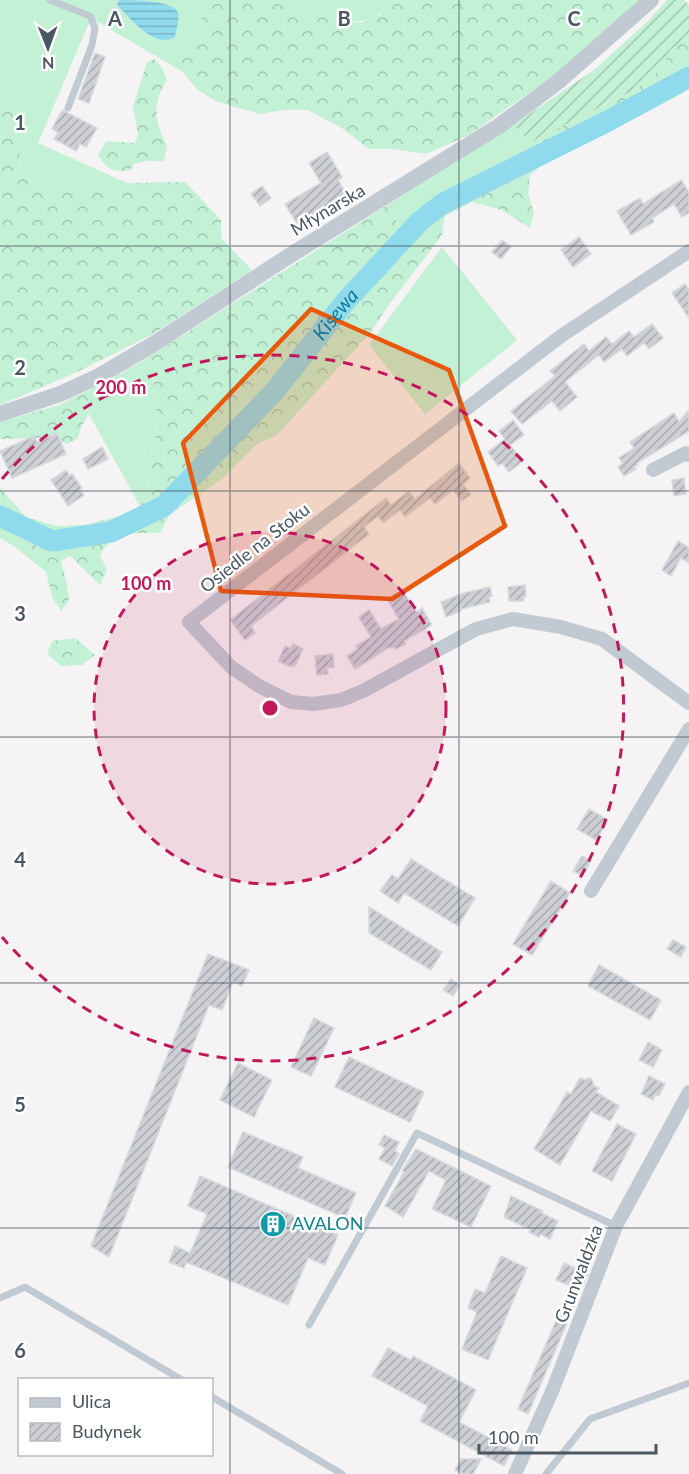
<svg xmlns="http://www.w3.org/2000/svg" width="689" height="1474" font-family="Lato,sans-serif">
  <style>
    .grass { fill: #c3f1d5 }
    .forest { fill: url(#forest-crowns) }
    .garden { fill: url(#garden-furrows) }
    .water { fill: url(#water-rules) }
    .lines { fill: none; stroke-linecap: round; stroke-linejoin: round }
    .river { stroke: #90daee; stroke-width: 21 }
    .building { fill: url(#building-hatch); stroke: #d7d9de; stroke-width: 1.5 }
    .service { stroke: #c1cad2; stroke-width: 7 }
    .minor { stroke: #c1cad2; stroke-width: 14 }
    .tertiary { stroke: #c1cad2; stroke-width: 16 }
    .marked { fill: #e8590c; fill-opacity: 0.2; stroke: #e8590c; stroke-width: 4.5; stroke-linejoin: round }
    .grid { fill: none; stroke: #4a5661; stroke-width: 1.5; stroke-opacity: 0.55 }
    .ring { fill: none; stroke: #c2185b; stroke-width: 3; stroke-dasharray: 10 8 }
    .labels { text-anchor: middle; stroke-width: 5; stroke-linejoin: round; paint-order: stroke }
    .street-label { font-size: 18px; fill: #4a5661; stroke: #fff }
    .culture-label { font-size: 18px; fill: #0d838f; stroke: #fff; text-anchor: start }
    .water-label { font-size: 20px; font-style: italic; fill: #0c7c9b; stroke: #fff }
    .grid-label { font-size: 20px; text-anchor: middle; font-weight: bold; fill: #4a5661; stroke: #fff; stroke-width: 5; stroke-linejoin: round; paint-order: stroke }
    .centre { fill: #c2185b; stroke: #fff; stroke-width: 3 }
    .ring-label { font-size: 18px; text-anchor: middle; font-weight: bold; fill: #c2185b; stroke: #fff; stroke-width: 5; stroke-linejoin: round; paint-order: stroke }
  </style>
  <defs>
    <pattern id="forest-crowns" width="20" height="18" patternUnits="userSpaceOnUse" patternTransform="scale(1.5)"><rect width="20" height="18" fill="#c3f1d5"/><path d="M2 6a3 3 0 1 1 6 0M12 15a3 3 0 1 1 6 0" fill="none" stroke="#a0c6b0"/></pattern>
    <pattern id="garden-furrows" width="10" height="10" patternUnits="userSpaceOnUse" patternTransform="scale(1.5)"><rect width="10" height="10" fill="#c3f1d5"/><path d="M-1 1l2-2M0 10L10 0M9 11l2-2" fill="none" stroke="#a0c6b0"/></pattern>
    <pattern id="water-rules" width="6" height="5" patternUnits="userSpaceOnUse" patternTransform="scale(1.5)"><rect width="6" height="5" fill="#90daee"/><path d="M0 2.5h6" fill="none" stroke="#78b4c4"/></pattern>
    <pattern id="building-hatch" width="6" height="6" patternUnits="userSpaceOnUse" patternTransform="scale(1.5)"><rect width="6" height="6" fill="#cdcfd5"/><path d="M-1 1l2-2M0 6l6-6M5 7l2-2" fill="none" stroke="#a8abb0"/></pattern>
  </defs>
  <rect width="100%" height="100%" fill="#f5f3f3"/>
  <g class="grass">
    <polygon points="0,0 213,0 203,13 199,29 188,44 176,53 183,72 91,18 38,143 127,183 117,195 96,184 34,185 20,169 17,121 6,102 0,100"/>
    <path d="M264 0H426L412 6 387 1C385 5 383 10 380 13 361 35 288 8 264 0Z"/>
    <polygon points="513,125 531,142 516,160 463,185 420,211 403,230 386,206"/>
    <polygon points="442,247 517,340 425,414 369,345"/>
    <polygon points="150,356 158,423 150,460 147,491 140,506 89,414 96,406 119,391 124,372"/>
  </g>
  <g class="forest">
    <polygon points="213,0 264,0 325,18 360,23 380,15 387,1 412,6 426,0 648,0 564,68 469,135 426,154 393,149 369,149 343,129 308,110 284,110 259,114 215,101 197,89 183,72 176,53 188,44 199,29 203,13"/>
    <path d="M686 36H689V85L681 94 598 138 543 164 530 175 528 194 534 213 530 228 502 210 472 202 445 216 442 235 388 306 371 332 277 435 257 444 223 478 169 515 160 533C134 533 113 531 100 555L107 570 100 585 70 556 61 561 66 580 69 600 61 611 52 597 46 572 14 546 0 538V488L26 517 56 526 85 525 119 516 140 506 147 491 150 460 158 423 150 356 386 206 403 230 420 211 463 185 516 160 531 142 636 89 660 70 670 50Z"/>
    <path d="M154 59 162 68 167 80C152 102 154 123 167 145L164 161H146L134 164 130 170C113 172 107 170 98 155L106 141 135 143 138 134 133 107 147 62Z"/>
    <polygon points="0,100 6,101 18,121 20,169 34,185 96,184 117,195 127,183 185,182 221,220 221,238 252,270 153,334 75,373 0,405"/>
    <path d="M124 372 120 391C98 405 85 411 78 438L67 444 51 438 0 439V422L59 405Z"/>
    <polygon points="75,638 95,655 82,665 61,666 47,654 52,641"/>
  </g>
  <polygon class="garden" points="667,0 684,0 689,5 689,36 670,50 660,70 636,89 531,142 513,125 594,70 648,21"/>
  <path class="water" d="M119 0C131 0 175 0 178 13 180 20 176 30 175 37 155 50 130 18 117 5Z"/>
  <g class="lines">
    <path class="river" id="s1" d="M0 516 52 541 111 532 164 506 274 392 345 302 420 221 442 204 608 121 689 77"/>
  </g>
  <g class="building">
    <polygon points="95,53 105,57 89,103 78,99"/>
    <polygon points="62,110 97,128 86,147 80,144 76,151 54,139 58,132 52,129"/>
    <polygon points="327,152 342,177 338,180 347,195 298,225 285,204 321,183 309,163"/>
    <polygon points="681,180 689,192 689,213 682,217 674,204 652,218 654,222 631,235 617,211 640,198 643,204"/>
    <polygon points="262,186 271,198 260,206 251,194"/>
    <polygon points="579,237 591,254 573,267 561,250"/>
    <polygon points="502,240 511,247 501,259 492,252"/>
    <polygon points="685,284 689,290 689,318 672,293"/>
    <polygon points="652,324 663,338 649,349 644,343 627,356 622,349 604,362 599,355 565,382 577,397 560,411 552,401 522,424 511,411 555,376 550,371 584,344 589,351 606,337 612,344 629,331 634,337"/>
    <polygon points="689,410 689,431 637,463 638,465 634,467 636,469 624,476 618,467 623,463 619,458 634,448 630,442 674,413 679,422"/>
    <polygon points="513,420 524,435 510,445 523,461 509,472 502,463 498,466 488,452 505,439 499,431"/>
    <polygon points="57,433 66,454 12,478 0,451 34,436 37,442"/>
    <polygon points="102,447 108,459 88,469 83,459"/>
    <polygon points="459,463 470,478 463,484 471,494 462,501 453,490 435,504 430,498 405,517 400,510 383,523 378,516 364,527 369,534 251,626 255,633 245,640 230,620 234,617 386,498 391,505 409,491 415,499"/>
    <polygon points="66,470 70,476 72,474 82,488 80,490 84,495 68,506 51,480"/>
    <polygon points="684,478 686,494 674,496 672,480"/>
    <polygon points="678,541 689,548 689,563 681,558 671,576 662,570"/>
    <polygon points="525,585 526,596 523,597 524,601 509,601 508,587"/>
    <polygon points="490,587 492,596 489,597 490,602 461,609 461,611 446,617 441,602 464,593"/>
    <polygon points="404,593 416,612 422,608 432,625 404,641 406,644 396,649 394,647 388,648 355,669 347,656 358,649 356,646 371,637 359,617 369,610 381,629 399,619 387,599 395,594 397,597"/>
    <polygon points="293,644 303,649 295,666 293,665 292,667 278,661 285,646 291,648"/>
    <polygon points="333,654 334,667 327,668 328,674 317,675 315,656"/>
    <polygon points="589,809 608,820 596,840 577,829"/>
    <polygon points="582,856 591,861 582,876 573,871"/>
    <polygon points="411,859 475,898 458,926 404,893 398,903 380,891 392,875 398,879"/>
    <polygon points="551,881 570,893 532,955 513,944"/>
    <polygon points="369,907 442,952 431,970 369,933"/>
    <polygon points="673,940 686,947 681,957 667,949"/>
    <polygon points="208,954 249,970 242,986 233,982 222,1010 209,1005 109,1257 91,1246"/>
    <polygon points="599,965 661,1000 650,1020 588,986"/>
    <polygon points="451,979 460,985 453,996 443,990"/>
    <polygon points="314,1018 334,1028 311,1076 291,1067"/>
    <polygon points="648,1042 662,1050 653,1067 639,1060"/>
    <polygon points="349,1057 424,1092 410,1122 335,1087"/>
    <polygon points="238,1063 272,1080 254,1117 220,1100"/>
    <polygon points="649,1076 665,1084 659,1096 655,1095 653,1100 641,1094"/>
    <polygon points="580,1078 585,1080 589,1078 592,1079 594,1086 599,1088 596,1092 619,1106 610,1121 591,1111 560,1165 534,1149 567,1092 571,1094"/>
    <polygon points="617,1124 636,1134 612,1181 592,1171"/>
    <polygon points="243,1132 303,1157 298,1168 356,1193 345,1218 228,1167"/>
    <polygon points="384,1135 399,1142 395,1151 399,1154 392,1166 379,1159 385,1148 379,1145"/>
    <polygon points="416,1149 491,1186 471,1227 432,1209 446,1180 429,1171 403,1217 385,1206 404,1172 402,1171"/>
    <polygon points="200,1176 338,1235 325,1265 308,1258 288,1305 186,1262 184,1268 169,1262 175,1246 190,1253 207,1214 188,1206"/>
    <polygon points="511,1196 543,1211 542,1213 558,1221 550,1239 540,1234 539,1237 529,1232 531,1230 504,1217"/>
    <polygon points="501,1256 527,1268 488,1360 462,1349 477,1312 468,1308 475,1289 485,1293"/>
    <polygon points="564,1263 588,1274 528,1414 518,1409 571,1286 556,1280"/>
    <polygon points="388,1348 411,1360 413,1356 476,1390 459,1422 512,1450 504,1466 420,1421 428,1406 372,1376"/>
    <polygon points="461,1459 481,1459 473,1474 464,1474 455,1470"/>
  </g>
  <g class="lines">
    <g class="service">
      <polyline points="50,0 90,16 95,28 92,45 68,108"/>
      <polyline points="0,1298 25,1287 182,1380"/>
      <polyline points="309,1325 417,1133 616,1226"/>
      <polyline points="212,1397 342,1474"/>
      <polyline points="546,1474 590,1419 689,1383"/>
    </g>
    <g class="minor">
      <polyline points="689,251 561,336 189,622 231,667 259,686 291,702 313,704 341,700 363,691 476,629 513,619 561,627 602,639 689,703"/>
      <polyline points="653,470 686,453 689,455"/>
      <polyline points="591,891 689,729"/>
      <polyline points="515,1474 553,1389 616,1226 689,1092"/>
    </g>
    <polyline class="tertiary" points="0,414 60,394 99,376 152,345 289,256 499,126 559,81 651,0"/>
  </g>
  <path class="marked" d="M311 309 449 370 505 526 392 599 221 591 183 443Z"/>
  <path class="grid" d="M230 0V1474M459 0V1474M0 246H689M0 491H689M0 737H689M0 983H689M0 1228H689"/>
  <circle cx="270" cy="708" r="176" fill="#c2185b" fill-opacity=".12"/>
  <g class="ring">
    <circle cx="270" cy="708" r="176"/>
    <path d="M2 479A353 353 0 1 1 2 937"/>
  </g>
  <defs>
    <symbol id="building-disc" viewBox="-11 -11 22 22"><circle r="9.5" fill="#0f9aa8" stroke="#fff"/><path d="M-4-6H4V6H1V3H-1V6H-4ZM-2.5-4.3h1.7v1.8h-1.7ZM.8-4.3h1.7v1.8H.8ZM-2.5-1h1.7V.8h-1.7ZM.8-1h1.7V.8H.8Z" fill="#fff"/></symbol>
  </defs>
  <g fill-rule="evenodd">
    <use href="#building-disc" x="258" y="1209" width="30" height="30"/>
  </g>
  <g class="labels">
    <g class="street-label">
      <text transform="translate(328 210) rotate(-31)" y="6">Młynarska</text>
      <text transform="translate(255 548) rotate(-38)" y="6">Osiedle na Stoku</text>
      <text transform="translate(579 1274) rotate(-69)" y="6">Grunwaldzka</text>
    </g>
    <g class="culture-label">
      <text x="292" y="1230">AVALON</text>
    </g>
    <g class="water-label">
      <text dy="7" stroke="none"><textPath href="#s1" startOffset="434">Kisewa</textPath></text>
    </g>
  </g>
  <g class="grid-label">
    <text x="115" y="26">A</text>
    <text x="344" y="26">B</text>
    <text x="574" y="26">C</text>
    <text x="20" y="130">1</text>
    <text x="20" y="375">2</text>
    <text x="20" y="621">3</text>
    <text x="20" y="867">4</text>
    <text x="20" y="1112">5</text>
    <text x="20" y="1358">6</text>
  </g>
  <circle cx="270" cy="708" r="9" class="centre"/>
  <g class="ring-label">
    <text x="121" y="394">200 m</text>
    <text x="146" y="590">100 m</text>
  </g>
  <rect x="18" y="1378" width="195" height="78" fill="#ffffff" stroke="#b7bbc0" stroke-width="1.5"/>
  <rect x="30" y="1398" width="30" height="9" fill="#c1cad2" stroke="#b7bbc0" stroke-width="1.5"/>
  <text x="72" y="1408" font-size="18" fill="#4a5661">Ulica</text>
  <rect x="30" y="1423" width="30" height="18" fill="url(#building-hatch)" stroke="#b7bbc0" stroke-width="1.5"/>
  <text x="72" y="1438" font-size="18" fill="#4a5661">Budynek</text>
  <g transform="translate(48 48) rotate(179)" stroke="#ffffff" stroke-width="4.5" paint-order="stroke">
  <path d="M0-4.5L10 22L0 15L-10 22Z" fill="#4a5661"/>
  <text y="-9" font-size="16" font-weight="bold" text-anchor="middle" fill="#4a5661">N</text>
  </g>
  <path d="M479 1444v9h177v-9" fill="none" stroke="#4a5661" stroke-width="3"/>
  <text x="488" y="1444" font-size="18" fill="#4a5661" stroke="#ffffff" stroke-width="4.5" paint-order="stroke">100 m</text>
</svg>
